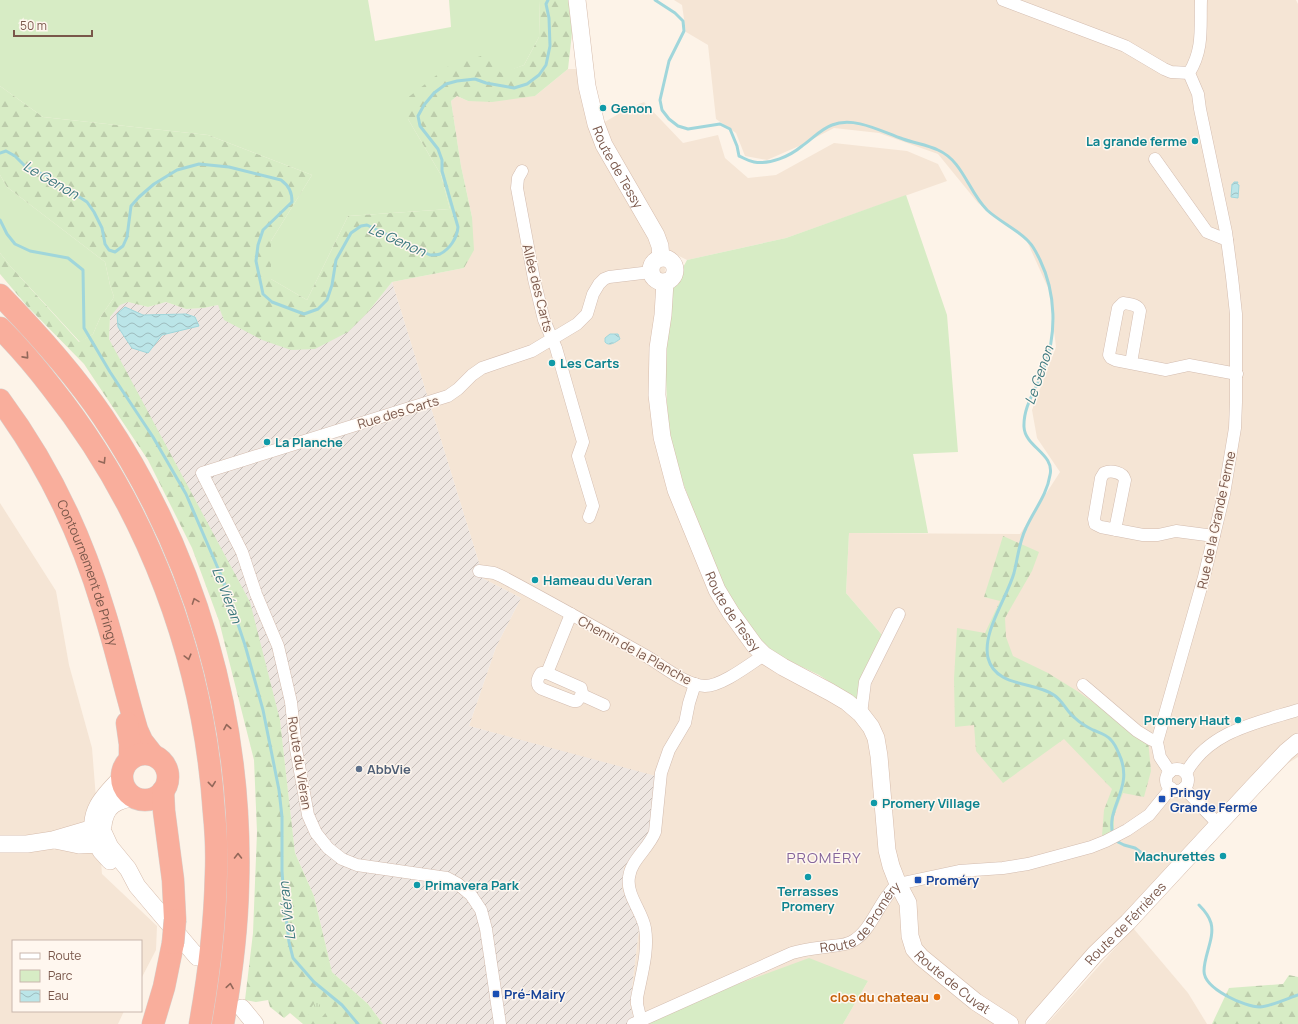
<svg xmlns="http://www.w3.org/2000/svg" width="1298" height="1024" font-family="Manrope,sans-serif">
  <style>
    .residential { fill: #f5e5d5 }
    .industrial { fill: url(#industrial-furrows) }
    .green { fill: #d7ecc5 }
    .forest { fill: url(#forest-firs) }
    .park { fill: url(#park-tufts) }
    .water { fill: url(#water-waves); stroke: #a0d6db }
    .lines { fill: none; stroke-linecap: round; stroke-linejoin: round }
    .stream { stroke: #a0d6db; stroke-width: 3 }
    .street-casing { stroke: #d3bcaf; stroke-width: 13 }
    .secondary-casing { stroke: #d6bcac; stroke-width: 18 }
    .highway-casing { stroke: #d9d0cc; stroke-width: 23 }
    .street { stroke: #fff; stroke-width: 12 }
    .secondary { stroke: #fff; stroke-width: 17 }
    .highway { stroke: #f9ae9c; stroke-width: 22 }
    .highway-bridge-casing { stroke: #d9d0cc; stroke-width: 23; stroke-linecap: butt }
    .highway-bridge { stroke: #f9ae9c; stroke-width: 22 }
    .oneway { stroke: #93685a }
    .culture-dot { fill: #0f9aa8; stroke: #fff7ef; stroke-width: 1.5 }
    .service-dot { fill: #5c6f8a; stroke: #fff7ef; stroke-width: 1.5 }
    .transit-dot { fill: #1a4fb4; stroke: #fff7ef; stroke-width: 1.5 }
    .food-dot { fill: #e8710a; stroke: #fff7ef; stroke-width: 1.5 }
    .labels { text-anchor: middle; stroke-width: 3; stroke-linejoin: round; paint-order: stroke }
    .culture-label { font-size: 13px; font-weight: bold; fill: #0d838f; stroke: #fff7ef; text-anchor: start }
    .street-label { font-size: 13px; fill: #79574a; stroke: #fff7ef }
    .service-label { font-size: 13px; font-weight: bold; fill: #4e5e75; stroke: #fff7ef; text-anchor: start }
    .transit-label { font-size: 13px; font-weight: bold; fill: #164399; stroke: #fff7ef; text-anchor: start }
    .food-label { font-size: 13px; font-weight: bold; fill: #c56008; stroke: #fff7ef; text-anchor: end }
    .water-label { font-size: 14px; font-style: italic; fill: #3c787e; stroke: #fff7ef }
    .quarter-label { font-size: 15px; letter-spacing: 1px; fill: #86669c; stroke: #fff7ef }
  </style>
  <defs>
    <pattern id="industrial-furrows" width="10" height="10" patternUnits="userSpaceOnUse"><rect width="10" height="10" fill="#eee6e1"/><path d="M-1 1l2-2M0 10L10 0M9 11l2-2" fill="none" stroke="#c6bdb8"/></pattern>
    <pattern id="forest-firs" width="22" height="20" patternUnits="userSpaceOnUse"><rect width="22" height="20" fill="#d7ecc5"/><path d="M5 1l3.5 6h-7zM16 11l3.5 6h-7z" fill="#bcccab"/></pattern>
    <pattern id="park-tufts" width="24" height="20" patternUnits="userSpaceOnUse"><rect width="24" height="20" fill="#d7ecc5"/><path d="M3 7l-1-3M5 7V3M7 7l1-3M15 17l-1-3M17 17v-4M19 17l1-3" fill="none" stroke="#bcccab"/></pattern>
    <pattern id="water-waves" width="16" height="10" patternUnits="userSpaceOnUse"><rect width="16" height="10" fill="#bbe5e8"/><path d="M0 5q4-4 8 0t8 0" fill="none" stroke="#9dbcbe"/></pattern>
  </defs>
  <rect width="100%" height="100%" fill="#fdf3e8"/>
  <g class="residential">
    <polygon points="674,0 1296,0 1298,4 1298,757 1267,776 1032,1024 843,1024 868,981 635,1024 630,1005 639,928 622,889 624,867 649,836 656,777 469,726 496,647 521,598 484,579 392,282 464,268 472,217 461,166 451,101 457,96 468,101 535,96 568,69 589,69 605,140 665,269 655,354 654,429 754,654 859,701 864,670 882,635 846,593 849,533 1020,534 1060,472 1037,438 1032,410 1056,347 1049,290 1026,239 978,203 938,154 879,133 834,128 799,146 767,160 745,156 736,133 716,119 708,45 686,32 682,5"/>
    <polygon points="644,102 683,143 718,135 725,158 748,178 776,175 834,143 907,151 938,164 947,181 786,238 687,260 671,252 640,200 610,141 603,123 627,109"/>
    <polygon points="0,503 56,591 69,665 92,748 102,874 157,926 156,950 141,979 141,941 13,941 13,1011 124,1011 118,1024 0,1024"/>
    <polygon points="1133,928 1188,993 1207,1024 1047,1024"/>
  </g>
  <polygon class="industrial" points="392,282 484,579 521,598 496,647 469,726 656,776 649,836 624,867 622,889 639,928 630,1005 635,1024 383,1024 368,1004 332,972 314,896 295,853 280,720 109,339 110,317 120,304 128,302 148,307 166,302 186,309 204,308 218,305 348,332 368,312"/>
  <g class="green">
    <polygon points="0,0 368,0 375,41 451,27 449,0 540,0 539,37 524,65 501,74 408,119 441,175 450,209 348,216 307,300 271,279 271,241 312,175 208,135 43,117 0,86"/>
    <polygon points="0,175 7,187 105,262 110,285 114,297 100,318 93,334 80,342 11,267 0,253"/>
    <polygon points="906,195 947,315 958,452 913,454 928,533 849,533 846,593 882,635 864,670 859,701 819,675 773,653 743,620 718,575 682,480 668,429 665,351 672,288 687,260 786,238"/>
    <polygon points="809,958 868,981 843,1024 646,1024 719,991"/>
  </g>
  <g class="forest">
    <polygon points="540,0 570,0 572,33 568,69 535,96 492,102 468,101 457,96 451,101 461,166 472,217 474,250 464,268 392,282 368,312 348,332 315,349 291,350 262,340 224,320 218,305 204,308 186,309 166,302 148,307 128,302 120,305 110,317 109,339 250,602 280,720 295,853 314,896 332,972 368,1004 383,1024 303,1024 290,1013 284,1018 270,1007 268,1000 256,1002 245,1000 253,933 257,832 254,760 219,621 192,548 148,460 84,364 27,306 0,274 0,253 11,267 79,342 93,334 100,318 114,297 110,285 105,262 7,187 0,175 0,86 43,117 208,135 312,175 271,241 271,279 307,300 348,216 450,209 441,175 408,119 406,99 447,67 484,55 501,73 524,65 539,37"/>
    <polygon points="1003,536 1039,552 1032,571 1005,618 1006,637 1013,656 1048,673 1077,691 1148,740 1151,771 1144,797 1123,793 1114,816 1114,831 1102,836 1104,810 1112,789 1064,739 1003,783 976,751 974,725 955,727 954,679 957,628 985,633 1000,601 984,597"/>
    <polygon points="1289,975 1298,977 1298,1024 1212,1024 1229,988 1283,984"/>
  </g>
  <polygon class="park" points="316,1001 327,1011 318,1022 307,1013"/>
  <g class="water">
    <polygon points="1234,182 1238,182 1237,184 1239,185 1238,198 1231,197 1232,184 1233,184"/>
    <polygon points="125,307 143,315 186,314 195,317 199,326 162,335 148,353 132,348 118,327 117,314"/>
    <path d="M610 334H618L620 339C616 342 609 347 605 342V338Z"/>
  </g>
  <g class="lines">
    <g class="stream">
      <path d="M655 0 675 13 683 21 684 31 669 61 660 100 662 110 669 119 678 126 688 129 720 124 730 129 737 146 739 156C744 158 748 161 754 162 770 165 790 156 802 146 812 139 821 129 832 125 855 116 882 132 903 139 914 143 928 145 938 150 963 161 968 191 987 210 1000 222 1017 229 1029 242 1034 247 1037 254 1040 260 1056 293 1057 334 1044 368 1038 387 1023 405 1024 427 1025 447 1055 454 1050 475 1047 495 1034 510 1026 528 1019 542 1018 557 1014 573 1007 598 982 632 988 658 996 688 1034 681 1054 695 1063 701 1067 712 1075 718 1080 723 1087 727 1093 730 1100 733 1106 734 1111 740 1114 743 1117 749 1119 754 1135 788 1105 807 1113 835"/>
      <path d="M0 153 6 151 15 156 25 166 47 176 87 202 94 212 102 228 105 244 109 250 115 252 123 246 127 237 131 206 139 197 154 184 177 170 199 164 229 167 281 180C289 186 292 192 292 202L263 230 258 245 256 261 263 294 272 302 304 314 318 309 327 300 332 285 336 260 351 233 361 226 367 225 430 255C433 255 437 255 440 254 450 249 457 238 458 227L442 171V160L438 149 420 126 418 116 424 105 434 93 446 84 457 81 475 79 486 83 514 88 527 84 539 75 546 65 550 46 549 18 546 4 548 0"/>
      <polyline points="0,220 7,234 15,244 30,251 68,258 83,270 84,328 110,372 153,437 186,494 223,580 245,645 263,710 279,790 282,817 282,871 284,900 289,942 293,958 314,982 342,1005 358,1024"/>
      <polyline points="1114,840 1124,845 1135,848 1146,856"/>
      <path d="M1199 905C1204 910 1209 916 1211 923 1215 938 1204 955 1204 971 1204 989 1245 1007 1260 1007 1268 1007 1289 998 1298 995"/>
    </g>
    <defs>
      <g id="street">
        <polyline points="1003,0 1125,46 1164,69 1171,72 1189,73"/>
        <polyline points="1155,159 1207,232 1227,240"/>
        <polyline points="522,171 518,178 517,188 534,279 544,320 556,348 583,442 578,456 593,506 589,517"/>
        <path d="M1131 363 1140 311C1138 304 1129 304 1123 303L1118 308 1109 355 1111 358 1115 360 1166 370 1189 365 1237 374"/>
        <path d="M1115 530 1125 480C1123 472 1111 470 1104 473L1101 478 1094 519 1095 524 1101 527 1143 535H1158L1176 531 1214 536"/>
        <path d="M479 571 494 573 501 576C550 602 598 629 646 656 663 666 685 685 705 686 722 686 750 664 764 655"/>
        <path d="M547 673 581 688C583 693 581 697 577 701H573L542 689C535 685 537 679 541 673H547L571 614"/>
        <polyline points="1083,685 1137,731 1150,739 1157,742"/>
        <polyline points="582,695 604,705"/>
        <polyline points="861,714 865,682 899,614"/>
        <circle cx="1177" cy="780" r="11"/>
        <path d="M1170 772 1160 757 1157 742 1204 577 1224 494 1235 428 1236 402V314L1232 277 1226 232 1200 109 1198 94 1189 73C1204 49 1200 27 1201 0"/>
        <path d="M1186 773C1209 731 1256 723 1298 710"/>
        <polyline points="1184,788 1219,825"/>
        <path d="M641 1021 637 1004V998C641 976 649 951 645 928 642 911 626 895 629 877 631 860 649 848 655 832L661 773 669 750 685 723 689 703 695 684"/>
        <polyline points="500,1024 486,929 481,910 471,895 465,890 458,884 447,878 357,865 342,859 328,848 316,833 308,815 296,749 291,702 278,646 256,594 242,552 202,473 448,396 458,389 472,375 482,368 532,351 577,324 587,314 593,294 599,284 604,279 609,277 651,272"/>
        <path id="s1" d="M633 1024 792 953C805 949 819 948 832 946 839 945 845 945 851 942 872 932 879 899 898 884L959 871 1003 868 1028 864 1091 847 1106 841 1127 830 1149 815 1171 788"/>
      </g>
      <g id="secondary">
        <path id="s2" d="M577 0 587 86 596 124 604 145 656 235 660 246 661 258"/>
        <circle cx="663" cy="270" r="12"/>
        <path id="s3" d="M665 282 663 315 658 348 657 395 662 437 676 490 717 590 731 613 755 646 764 655 783 667 830 692 847 702 861 714 871 727 876 738 879 756 887 850 891 866 898 884 908 903 910 936 914 949 921 957 976 1002 1010 1024"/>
        <path d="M103 826C105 805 117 800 136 797"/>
        <polyline points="55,840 79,845 97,844 101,851 110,861"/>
        <path d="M96 841C85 813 104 795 123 776"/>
        <polyline points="0,844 27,844 53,840 87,830 93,830 104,834 110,847 128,869 137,886 197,957"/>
        <polyline points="242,1008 255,1024"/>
        <path id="s4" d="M1034 1024 1095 954 1128 922 1252 788 1286 752 1298 742"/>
      </g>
      <g id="highway">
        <path d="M0 295C37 333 73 373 103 417 196 555 243 720 238 885 237 932 231 978 223 1024"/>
        <path d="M0 328C19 347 36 367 52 388 148 509 204 659 214 813 216 833 217 853 216 874 215 924 209 974 200 1024"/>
        <path id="s5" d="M0 400C46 462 81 534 103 608 116 648 125 690 137 730L142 741 153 755"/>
        <polyline points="127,723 130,744 130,759"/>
        <circle cx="145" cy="777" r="23"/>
        <polyline points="163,791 164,811 173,880 175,920"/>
        <polyline points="153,1024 164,987 173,943"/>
      </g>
    </defs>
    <use href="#street" class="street-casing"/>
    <use href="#secondary" class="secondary-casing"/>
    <use href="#highway" class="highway-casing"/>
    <use href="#street" class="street"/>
    <use href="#secondary" class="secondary"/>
    <use href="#highway" class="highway"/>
    <defs>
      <polyline id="highway-bridge" points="173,943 175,920"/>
    </defs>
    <use href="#highway-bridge" class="highway-bridge-casing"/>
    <use href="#highway-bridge" class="highway-bridge"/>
  </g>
  <defs><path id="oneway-chevron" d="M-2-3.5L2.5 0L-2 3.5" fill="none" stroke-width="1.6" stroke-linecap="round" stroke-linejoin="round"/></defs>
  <g class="oneway">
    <use href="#oneway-chevron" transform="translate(26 356) rotate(48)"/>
    <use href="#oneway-chevron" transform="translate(103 461) rotate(58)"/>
    <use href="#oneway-chevron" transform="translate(195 601) rotate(-110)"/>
    <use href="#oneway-chevron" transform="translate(188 657) rotate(75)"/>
    <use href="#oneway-chevron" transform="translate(227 727) rotate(-100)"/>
    <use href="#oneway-chevron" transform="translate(212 784) rotate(84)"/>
    <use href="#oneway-chevron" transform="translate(238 856) rotate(-90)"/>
    <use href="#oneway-chevron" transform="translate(230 986) rotate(-81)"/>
  </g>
  <g class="culture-dot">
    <circle cx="603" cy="108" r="4"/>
    <circle cx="1195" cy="141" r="4"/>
    <circle cx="552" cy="363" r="4"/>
    <circle cx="267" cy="442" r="4"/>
    <circle cx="535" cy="580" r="4"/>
    <circle cx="1238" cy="720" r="4"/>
    <circle cx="874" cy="803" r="4"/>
    <circle cx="1223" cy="856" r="4"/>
    <circle cx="808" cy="877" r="4"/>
    <circle cx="417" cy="885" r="4"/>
  </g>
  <circle class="service-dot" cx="359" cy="769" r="4"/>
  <g class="transit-dot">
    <rect x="1158" y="795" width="8" height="8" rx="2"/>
    <rect x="914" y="876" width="8" height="8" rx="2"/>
    <rect x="492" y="990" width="8" height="8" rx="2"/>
  </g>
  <circle class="food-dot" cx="937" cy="997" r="4"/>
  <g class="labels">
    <g class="culture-label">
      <text x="611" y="113">Genon</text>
      <text x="1187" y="146" text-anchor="end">La grande ferme</text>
      <text x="560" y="368">Les Carts</text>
      <text x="275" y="447">La Planche</text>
      <text x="543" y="585">Hameau du Veran</text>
      <text x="1230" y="725" text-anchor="end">Promery Haut</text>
      <text x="882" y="808">Promery Village</text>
      <text x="1215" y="861" text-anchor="end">Machurettes</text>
      <text x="425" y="890">Primavera Park</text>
      <text x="808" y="896" text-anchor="middle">Terrasses<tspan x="808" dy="15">Promery</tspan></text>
    </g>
    <g class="street-label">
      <text dy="5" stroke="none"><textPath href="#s2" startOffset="174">Route de Tessy</textPath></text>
      <text transform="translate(538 288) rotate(76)" y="5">Allée des Carts</text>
      <text transform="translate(398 412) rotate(-17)" y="5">Rue des Carts</text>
      <text transform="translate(1216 520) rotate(-78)" y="5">Rue de la Grande Ferme</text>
      <text dy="5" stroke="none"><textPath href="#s5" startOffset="195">Contournement de Pringy</textPath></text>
      <text dy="5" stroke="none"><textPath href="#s3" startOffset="345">Route de Tessy</textPath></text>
      <text transform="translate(635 650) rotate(29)" y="5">Chemin de la Planche</text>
      <text transform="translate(300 763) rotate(81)" y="5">Route du Viéran</text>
      <text dy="5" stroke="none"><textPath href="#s1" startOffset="256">Route de Proméry</textPath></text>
      <text dy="5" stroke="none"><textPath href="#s4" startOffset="136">Route de Férrières</textPath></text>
      <text dy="5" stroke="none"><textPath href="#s3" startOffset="809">Route de Cuvat</textPath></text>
    </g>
    <g class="service-label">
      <text x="367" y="774">AbbVie</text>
    </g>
    <g class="transit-label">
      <text x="1170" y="797">Pringy<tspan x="1170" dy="15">Grande Ferme</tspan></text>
      <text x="926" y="885">Proméry</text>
      <text x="504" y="999">Pré-Mairy</text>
    </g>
    <g class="food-label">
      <text x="929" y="1002">clos du chateau</text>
    </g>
    <g class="water-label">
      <text transform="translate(51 180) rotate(30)" y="5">Le Genon</text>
      <text transform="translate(397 240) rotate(24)" y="5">Le Genon</text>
      <text transform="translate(1039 375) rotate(-71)" y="5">Le Genon</text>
      <text transform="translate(227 595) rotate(69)" y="5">Le Viéran</text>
      <text transform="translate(287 911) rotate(-97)" y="5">Le Viéran</text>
    </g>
    <g class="quarter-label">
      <text x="824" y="863">PROMÉRY</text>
    </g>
  </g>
  <rect x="12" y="940" width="130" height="72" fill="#fff7ef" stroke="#c9b7ad"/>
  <rect x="20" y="953" width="20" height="6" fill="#ffffff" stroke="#c9b7ad"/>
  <text x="48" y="960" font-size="12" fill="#79574a">Route</text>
  <rect x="20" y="970" width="20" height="12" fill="#d7ecc5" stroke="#c9b7ad"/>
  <text x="48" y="980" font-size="12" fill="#79574a">Parc</text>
  <rect x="20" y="990" width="20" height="12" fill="url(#water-waves)" stroke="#c9b7ad"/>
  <text x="48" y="1000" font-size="12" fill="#79574a">Eau</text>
  <path d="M14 30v6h78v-6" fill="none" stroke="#79574a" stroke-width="2"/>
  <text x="20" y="30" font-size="12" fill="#79574a" stroke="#fff7ef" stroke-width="3" paint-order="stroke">50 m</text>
</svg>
